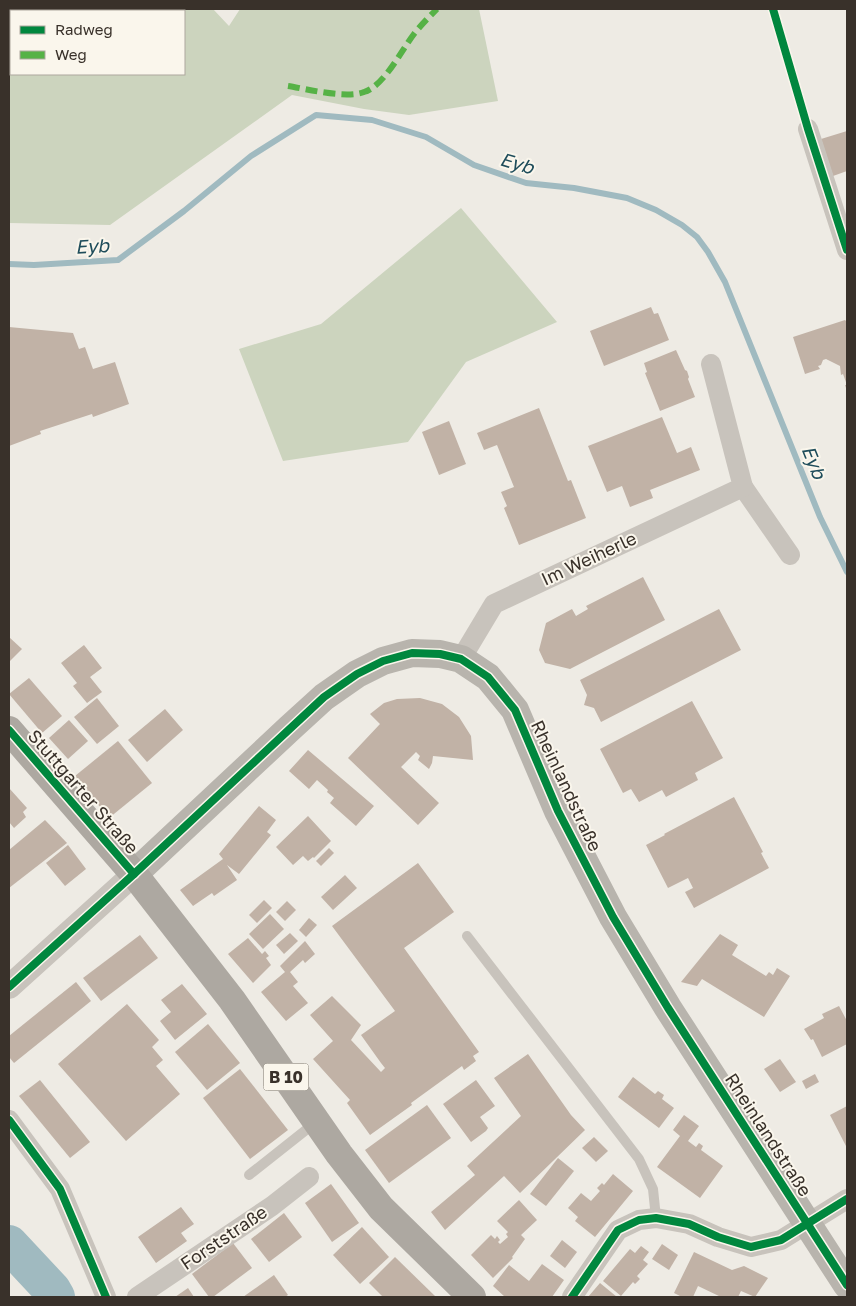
<svg xmlns="http://www.w3.org/2000/svg" width="856" height="1306" font-family="'Golos Text',sans-serif">
  <style>
    .green { fill: #ccd4be; fill-rule: evenodd }
    .lines { fill: none; stroke-linecap: round; stroke-linejoin: round }
    .stream { stroke: #a0bac0; stroke-width: 6 }
    .river { stroke: #a0bac0; stroke-width: 38 }
    .building { fill: #c1b2a6 }
    .service { stroke: #c8c3bc; stroke-width: 10 }
    .minor { stroke: #c8c3bc; stroke-width: 20 }
    .tertiary { stroke: #c8c3bc; stroke-width: 24 }
    .secondary { stroke: #b8b4ad; stroke-width: 28 }
    .primary { stroke: #ada8a1; stroke-width: 28 }
    .quiet { stroke: #56b246; stroke-width: 6; stroke-dasharray: 12 6; stroke-linecap: butt }
    .cycleway-casing { stroke: #faf6ec; stroke-width: 11 }
    .cycleway { stroke: #00873e; stroke-width: 8 }
    .labels { text-anchor: middle; stroke-width: 4; stroke-linejoin: round; paint-order: stroke }
    .shield { fill: #faf6ec; stroke: #736c64; stroke-width: 1 }
    .shield-label { font-size: 16px; font-weight: bold; fill: #39312a }
    .street-label { font-size: 18px; fill: #39312a; stroke: #faf6ec }
    .water-label { font-size: 19px; font-style: italic; fill: #1f4d5b; stroke: #faf6ec }
  </style>
  <rect width="100%" height="100%" fill="#eeebe4"/>
  <g class="green">
    <path d="M9 9H213L229 26 240 9H479L498 101 409 115 364 109 292 95 110 225 9 223ZM11 11H184V74H11Z"/>
    <polygon points="461,208 557,322 466,362 408,442 283,461 239,349 321,324"/>
  </g>
  <g class="lines">
    <polyline class="stream" points="9,264 34,265 118,260 184,211 251,156 316,115 372,120 426,137 474,165 526,183 574,188 627,198 656,210 682,225 697,237 708,252 725,282 820,517 847,572"/>
    <polyline class="river" points="9,1244 52,1290 56,1297"/>
  </g>
  <g class="building">
    <polygon points="847,131 847,171 833,176 821,139"/>
    <polygon points="651,307 654,314 658,313 669,340 604,366 590,331"/>
    <polygon points="845,320 847,322 847,391 845,385 847,385 843,374 841,375 840,366 826,359 823,360 821,365 818,366 820,369 805,374 793,337"/>
    <polygon points="9,327 73,333 79,349 85,347 93,369 115,362 129,404 93,417 92,414 40,431 41,434 9,446"/>
    <polygon points="676,350 685,370 687,371 689,377 688,379 695,397 660,411 645,373 647,372 644,363"/>
    <polygon points="539,408 568,481 571,480 586,518 519,545 504,508 507,506 501,492 514,487 497,445 484,450 477,433"/>
    <polygon points="662,417 677,453 691,447 700,470 650,490 653,498 630,507 622,486 607,492 588,446"/>
    <polygon points="449,421 466,464 439,475 422,432"/>
    <polygon points="643,577 665,620 570,669 545,663 539,650 546,623 572,609 576,616 588,609 586,606"/>
    <polygon points="719,609 741,650 601,722 594,708 584,705 587,695 580,680"/>
    <polygon points="9,637 22,649 9,662"/>
    <polygon points="84,645 102,668 90,677 102,692 87,703 73,686 77,683 61,663"/>
    <polygon points="29,678 62,716 42,733 9,694"/>
    <polygon points="97,698 119,726 97,744 74,717"/>
    <polygon points="420,698 442,704 459,717 471,736 473,760 433,756 432,763 429,769 418,760 420,756 416,752 401,767 439,803 418,825 348,758 380,724 370,714 384,703 397,699"/>
    <polygon points="692,701 723,758 695,773 698,780 666,797 662,790 639,802 631,789 623,793 600,749"/>
    <polygon points="165,709 183,730 147,762 128,740"/>
    <polygon points="69,720 88,741 68,759 49,738"/>
    <polygon points="118,741 152,783 109,818 75,776"/>
    <polygon points="308,750 374,806 356,826 330,803 334,798 327,792 328,790 317,780 309,789 289,771"/>
    <polygon points="9,788 27,808 23,812 26,817 14,828 9,822"/>
    <polygon points="734,797 763,852 761,853 769,868 694,908 685,892 693,888 688,878 668,888 646,845 665,835 664,834"/>
    <polygon points="259,806 276,820 267,832 271,835 239,874 227,865 237,880 214,896 212,893 193,906 180,890 223,859 219,854"/>
    <polygon points="308,816 331,841 314,858 313,857 308,861 303,856 293,865 276,847"/>
    <polygon points="45,820 67,843 9,888 9,850"/>
    <polygon points="68,845 86,869 65,886 46,863"/>
    <polygon points="329,848 334,853 321,866 316,861"/>
    <polygon points="418,863 454,912 404,948 479,1052 473,1056 476,1061 464,1070 462,1066 411,1103 412,1105 370,1135 347,1103 350,1100 313,1059 333,1041 310,1015 332,996 361,1025 351,1040 381,1072 385,1068 381,1063 361,1035 395,1011 332,926"/>
    <polygon points="345,875 357,888 333,910 321,897"/>
    <polygon points="264,900 272,908 257,923 249,915"/>
    <polygon points="287,901 296,910 285,921 276,912"/>
    <polygon points="270,914 284,929 263,949 249,934"/>
    <polygon points="309,918 317,925 306,937 299,930"/>
    <polygon points="290,933 298,941 284,954 276,945"/>
    <polygon points="720,934 738,945 732,955 766,976 769,972 773,975 777,968 790,976 764,1017 702,979 697,986 681,982"/>
    <polygon points="140,935 158,958 101,1001 83,978"/>
    <polygon points="248,938 262,954 265,951 269,956 266,958 271,965 253,983 228,954"/>
    <polygon points="305,941 315,954 305,963 303,960 290,972 298,982 293,986 308,1003 286,1021 261,992 285,972 280,966"/>
    <polygon points="76,982 91,1001 14,1063 9,1057 9,1036"/>
    <polygon points="182,984 207,1014 175,1040 160,1021 171,1012 161,1000"/>
    <polygon points="127,1004 159,1040 152,1047 163,1060 156,1066 180,1094 126,1141 58,1064"/>
    <polygon points="839,1006 847,1021 847,1044 822,1057 813,1039 811,1040 804,1029 824,1018 822,1014"/>
    <polygon points="208,1024 240,1063 207,1090 175,1052"/>
    <polygon points="528,1054 571,1115 585,1130 520,1193 504,1176 445,1230 431,1212 475,1175 467,1166 521,1116 494,1078"/>
    <polygon points="780,1059 796,1082 780,1092 764,1069"/>
    <polygon points="240,1069 288,1130 250,1159 203,1098"/>
    <polygon points="815,1074 819,1082 806,1089 802,1081"/>
    <polygon points="633,1077 655,1094 658,1091 664,1095 662,1099 674,1108 659,1128 618,1097"/>
    <polygon points="40,1080 90,1142 70,1158 19,1096"/>
    <polygon points="476,1080 495,1106 480,1117 488,1128 486,1131 471,1142 443,1104"/>
    <polygon points="427,1105 451,1138 389,1183 365,1150"/>
    <polygon points="847,1106 847,1148 830,1115"/>
    <polygon points="684,1115 699,1126 688,1141 696,1147 699,1143 703,1146 701,1150 723,1166 700,1198 657,1167 680,1136 673,1130"/>
    <polygon points="594,1137 608,1151 596,1162 582,1148"/>
    <polygon points="558,1158 574,1171 546,1206 530,1194"/>
    <polygon points="613,1174 633,1191 595,1237 575,1221 578,1217 568,1208 581,1193 591,1201 600,1191 597,1188 602,1183 604,1185"/>
    <polygon points="331,1184 359,1223 332,1242 305,1203"/>
    <polygon points="519,1200 537,1220 521,1235 525,1239 512,1257 513,1258 493,1278 471,1255 491,1235 495,1239 497,1236 500,1240 498,1242 500,1244 508,1237 506,1234 508,1232 497,1221"/>
    <polygon points="181,1207 194,1224 181,1233 187,1241 156,1263 138,1237"/>
    <polygon points="284,1213 302,1237 269,1262 251,1239"/>
    <polygon points="362,1227 389,1257 360,1284 333,1255"/>
    <polygon points="562,1240 577,1252 565,1268 550,1256"/>
    <polygon points="233,1243 252,1268 213,1297 209,1297 192,1274"/>
    <polygon points="662,1244 678,1255 669,1270 652,1259"/>
    <polygon points="641,1246 649,1252 643,1260 648,1264 637,1276 640,1279 635,1284 633,1282 621,1296 603,1281 630,1249 635,1253"/>
    <polygon points="694,1252 732,1270 744,1266 768,1278 755,1297 741,1291 738,1297 721,1297 698,1286 693,1297 682,1297 674,1293"/>
    <polygon points="395,1257 436,1297 383,1297 369,1283"/>
    <polygon points="542,1264 564,1280 552,1297 505,1297 493,1286 509,1265 529,1281"/>
    <polygon points="274,1275 288,1295 285,1297 243,1297"/>
    <polygon points="600,1283 617,1297 588,1297"/>
    <polygon points="188,1288 194,1297 175,1297"/>
  </g>
  <g class="lines">
    <g class="service">
      <polyline points="467,936 639,1159 653,1189 656,1218"/>
      <polyline points="249,1175 316,1122"/>
    </g>
    <g class="minor">
      <polyline points="808,129 847,250"/>
      <polyline points="743,487 790,555"/>
      <polyline points="461,659 494,604 743,487 711,364"/>
      <polyline points="9,1120 60,1189 106,1297"/>
      <polyline points="137,1297 272,1206 309,1177"/>
      <polyline points="572,1297 618,1230 639,1220 656,1218 689,1224 718,1237 751,1247 781,1240 847,1199"/>
    </g>
    <polyline class="tertiary" points="9,987 134,874"/>
    <polyline class="secondary" points="134,874 290,728 324,697 357,674 383,661 412,653 440,654 461,659 488,677 515,710 558,811 613,917 668,1008 847,1285"/>
    <polyline class="primary" points="9,730 134,874 232,1000 339,1154 381,1208 472,1297"/>
    <path class="quiet" d="M288 86C307 89 346 99 364 92 384 86 401 51 414 34 421 25 429 17 437 9"/>
    <defs>
      <g id="cycleway">
        <polyline points="773,9 808,129 847,250"/>
        <polyline points="9,730 134,874"/>
        <polyline points="9,987 134,874 324,697 357,674 383,661 412,653 440,654 461,659 488,677 515,710 558,811 613,917 668,1008 847,1285"/>
        <polyline points="9,1120 60,1189 106,1297"/>
        <polyline points="572,1297 618,1230 639,1220 656,1218 689,1224 718,1237 751,1247 781,1240 847,1199"/>
      </g>
    </defs>
    <use href="#cycleway" class="cycleway-casing"/>
    <use href="#cycleway" class="cycleway"/>
  </g>
  <g class="labels">
    <rect class="shield" x="263.5" y="1063.5" width="45" height="27" rx="4"/>
    <g class="shield-label">
      <text x="286" y="1083">B 10</text>
    </g>
    <g class="street-label">
      <text transform="translate(589 559) rotate(-25)" y="6">Im Weiherle</text>
      <text transform="translate(566 786) rotate(65)" y="6">Rheinlandstraße</text>
      <text transform="translate(83 792) rotate(49)" y="6">Stuttgarter Straße</text>
      <text transform="translate(768 1135) rotate(57)" y="6">Rheinlandstraße</text>
      <text transform="translate(224 1238) rotate(-34)" y="6">Forststraße</text>
    </g>
    <g class="water-label">
      <text transform="translate(517 163) rotate(16)" y="7">Eyb</text>
      <text transform="translate(92 246) rotate(-3)" y="7">Eyb</text>
      <text transform="translate(814 462) rotate(68)" y="7">Eyb</text>
    </g>
  </g>
  <rect width="856" height="1306" fill="none" stroke="#39312a" stroke-width="20"/>
  <rect x="10" y="10" width="175" height="65" fill="#faf6ec" stroke="#ada79e"/>
  <rect x="20" y="26" width="25" height="8" fill="#00873e" stroke="#ada79e"/>
  <text x="55" y="35" font-size="15" fill="#39312a">Radweg</text>
  <rect x="20" y="51" width="25" height="8" fill="#56b246" stroke="#ada79e"/>
  <text x="55" y="60" font-size="15" fill="#39312a">Weg</text>
</svg>
